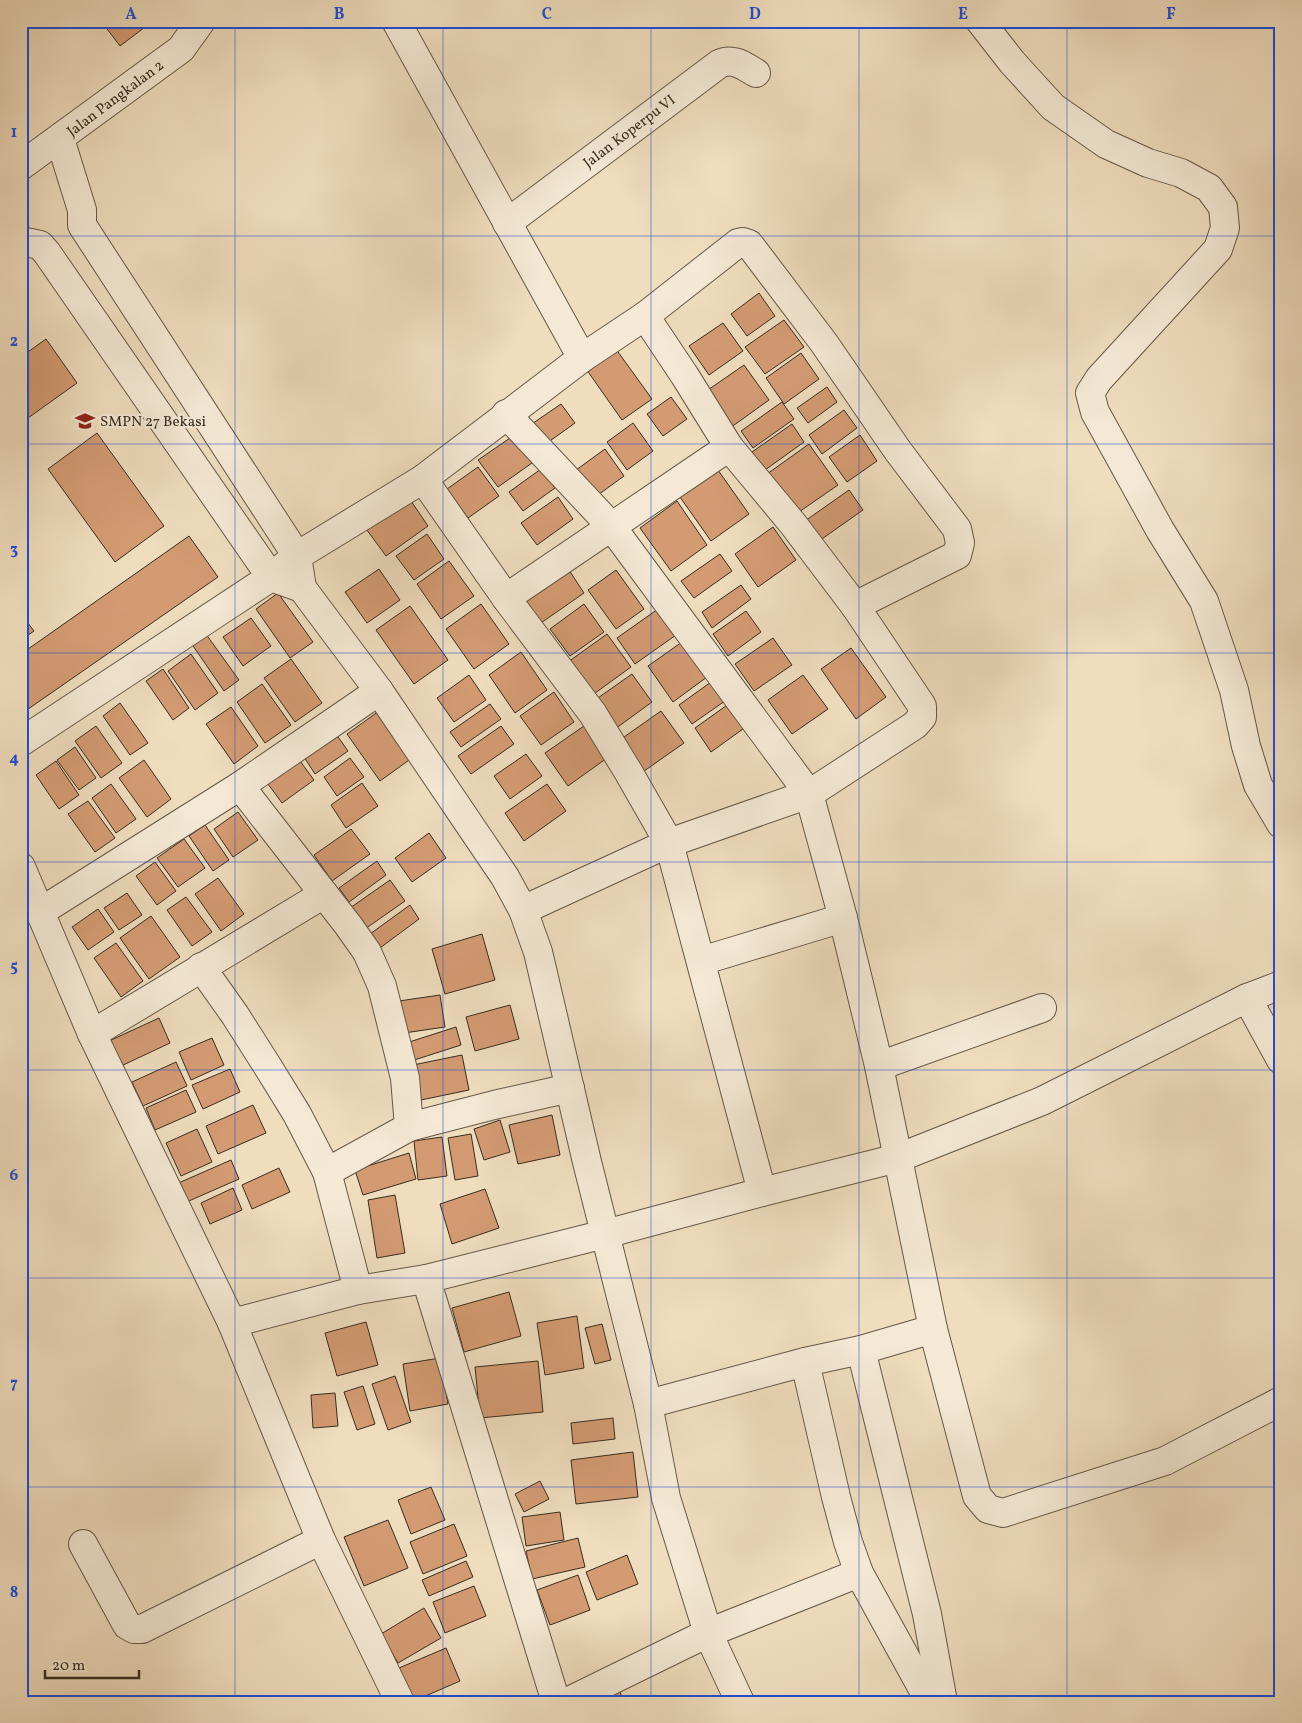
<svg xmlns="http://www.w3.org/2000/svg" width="1302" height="1723" font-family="Vollkorn,serif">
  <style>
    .building { fill: #d49b73; stroke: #362c20 }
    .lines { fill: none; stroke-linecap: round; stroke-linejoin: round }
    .minor-casing { stroke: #645848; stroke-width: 30 }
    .tertiary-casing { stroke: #645848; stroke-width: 30 }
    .minor { stroke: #f5e9d5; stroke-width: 28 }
    .tertiary { stroke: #f5e9d5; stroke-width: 28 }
    .grid { fill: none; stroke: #1d4ed8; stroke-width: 1; stroke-opacity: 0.55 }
    .labels { text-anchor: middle; stroke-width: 4.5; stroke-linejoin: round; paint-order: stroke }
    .street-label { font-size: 15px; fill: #362c20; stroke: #f5e9d5 }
    .poi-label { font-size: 15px; fill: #362c20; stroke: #f5e9d5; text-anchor: start }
    .neatline { fill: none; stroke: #1d4ed8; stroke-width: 2 }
    .grid-label { font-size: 16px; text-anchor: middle; font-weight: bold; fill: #1d4ed8 }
  </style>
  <rect width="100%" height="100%" fill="#efddbe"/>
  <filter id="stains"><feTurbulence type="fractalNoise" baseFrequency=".004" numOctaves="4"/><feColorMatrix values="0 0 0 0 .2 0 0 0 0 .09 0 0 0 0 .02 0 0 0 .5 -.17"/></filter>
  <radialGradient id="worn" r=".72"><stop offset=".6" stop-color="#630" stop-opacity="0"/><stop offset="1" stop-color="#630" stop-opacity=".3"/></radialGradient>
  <g class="building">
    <polygon points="101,21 153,21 120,46"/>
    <polygon points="759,293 775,316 747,336 731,314"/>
    <polygon points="784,320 804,347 765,374 745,347"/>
    <polygon points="723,323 743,351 709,375 689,346"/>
    <polygon points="46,339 77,383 21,423 21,357"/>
    <polygon points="613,345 652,399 622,420 584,366"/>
    <polygon points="801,353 819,379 784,404 766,378"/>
    <polygon points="744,365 769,400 730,428 705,392"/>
    <polygon points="827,387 837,402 808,423 797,408"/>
    <polygon points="671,397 687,419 663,436 647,414"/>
    <polygon points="782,402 794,419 753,448 741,431"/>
    <polygon points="561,404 575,423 540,448 526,428"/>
    <polygon points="844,410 857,428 822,454 809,435"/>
    <polygon points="633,423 653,451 627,470 607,442"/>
    <polygon points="792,424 804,442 765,470 752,452"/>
    <polygon points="97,433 164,526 115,562 48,469"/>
    <polygon points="860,435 877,461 847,482 829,457"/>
    <polygon points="513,436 532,463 498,487 478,460"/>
    <polygon points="809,444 838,485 796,514 767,474"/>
    <polygon points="605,449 624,476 591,500 572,473"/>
    <polygon points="713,463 749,514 711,541 675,490"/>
    <polygon points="478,467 499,496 468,518 447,489"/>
    <polygon points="541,469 555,488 523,511 509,492"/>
    <polygon points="849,490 863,510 819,541 805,521"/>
    <polygon points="407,495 428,526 386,556 364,526"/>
    <polygon points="558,497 573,519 537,545 521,523"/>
    <polygon points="677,501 707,545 671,571 640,528"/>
    <polygon points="773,527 796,560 758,587 735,554"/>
    <polygon points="427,534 444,559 414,580 396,556"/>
    <polygon points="189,536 218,577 21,714 21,654"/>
    <polygon points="720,554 732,571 694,598 681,581"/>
    <polygon points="449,561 474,596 441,619 417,584"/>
    <polygon points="565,564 584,593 538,625 518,597"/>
    <polygon points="379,569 400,600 367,623 345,592"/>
    <polygon points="616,570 644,609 616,629 588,590"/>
    <polygon points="741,585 751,599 712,628 702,612"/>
    <polygon points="278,593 313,642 290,658 256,609"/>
    <polygon points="481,604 509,644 474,669 446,629"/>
    <polygon points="584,604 604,632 570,656 550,629"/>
    <polygon points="410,606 448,660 414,684 376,630"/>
    <polygon points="658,609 676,635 635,664 617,638"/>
    <polygon points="746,611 761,632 728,656 713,634"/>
    <polygon points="21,614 34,631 21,640"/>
    <polygon points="251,618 271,646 243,666 223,637"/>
    <polygon points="203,630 239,680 224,691 189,640"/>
    <polygon points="607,634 631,667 591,696 568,662"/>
    <polygon points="773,638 792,665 754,691 735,664"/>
    <polygon points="682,642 707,677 673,702 648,666"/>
    <polygon points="851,648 886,697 856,719 821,669"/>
    <polygon points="521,652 547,690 515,713 489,675"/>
    <polygon points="191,654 218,693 195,710 168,671"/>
    <polygon points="291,659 322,703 295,722 264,678"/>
    <polygon points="163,669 189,708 173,720 146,681"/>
    <polygon points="632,674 652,702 615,729 595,700"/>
    <polygon points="469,675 486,700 454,722 437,698"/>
    <polygon points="803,675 828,709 792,734 768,700"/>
    <polygon points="718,677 732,696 692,724 679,705"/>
    <polygon points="262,684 291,725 265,743 237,702"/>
    <polygon points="554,692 574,722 541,745 520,716"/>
    <polygon points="737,698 754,721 711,752 695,728"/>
    <polygon points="120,703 148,743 130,755 103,716"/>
    <polygon points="490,704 501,719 461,747 450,732"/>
    <polygon points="231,707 258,746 234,764 206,724"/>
    <polygon points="379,711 412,758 380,781 347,734"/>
    <polygon points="661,711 684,743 637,776 614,744"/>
    <polygon points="96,726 122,763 101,778 75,741"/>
    <polygon points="501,726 514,744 471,774 458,756"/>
    <polygon points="584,726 607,758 568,786 545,753"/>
    <polygon points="336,734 348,751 315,774 304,757"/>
    <polygon points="75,747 96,778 79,790 57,760"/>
    <polygon points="526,754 542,776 510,799 494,776"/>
    <polygon points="350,758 364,777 337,796 324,777"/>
    <polygon points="144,760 171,799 147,817 119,778"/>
    <polygon points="56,761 79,795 59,809 36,775"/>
    <polygon points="300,761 314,780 282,803 268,784"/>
    <polygon points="362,783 378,806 346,828 331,805"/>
    <polygon points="111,784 136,819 116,833 92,798"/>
    <polygon points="547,784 566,811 524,841 505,813"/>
    <polygon points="88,801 115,838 95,852 68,814"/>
    <polygon points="238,812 258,840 233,857 214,829"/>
    <polygon points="205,825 229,860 213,871 189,836"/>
    <polygon points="351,829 370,854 332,881 314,855"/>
    <polygon points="429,833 446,858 412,882 395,858"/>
    <polygon points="184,839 205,868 178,887 157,858"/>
    <polygon points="377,861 386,875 349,902 339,888"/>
    <polygon points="155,862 176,891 157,905 136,876"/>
    <polygon points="218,878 244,914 221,931 195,894"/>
    <polygon points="390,880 405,901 365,929 350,908"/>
    <polygon points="127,893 142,915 119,930 104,908"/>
    <polygon points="186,897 212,932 192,946 167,910"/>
    <polygon points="410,905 419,919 380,948 370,934"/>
    <polygon points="98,909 114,932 88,950 72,927"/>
    <polygon points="151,916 180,957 149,979 120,938"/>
    <polygon points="482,934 495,980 445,994 432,949"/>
    <polygon points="116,943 143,981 121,997 94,958"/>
    <polygon points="440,995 445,1027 404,1033 399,1001"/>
    <polygon points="510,1005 519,1039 475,1051 466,1017"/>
    <polygon points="159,1018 170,1043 121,1066 109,1041"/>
    <polygon points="456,1027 461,1045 408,1062 403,1044"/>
    <polygon points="212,1038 224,1065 191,1080 179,1052"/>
    <polygon points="462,1055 469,1090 421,1100 413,1065"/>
    <polygon points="176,1062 187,1086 143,1106 132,1082"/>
    <polygon points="230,1069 240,1092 203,1109 192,1085"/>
    <polygon points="186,1090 196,1112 155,1130 146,1108"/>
    <polygon points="253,1105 266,1133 218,1154 206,1126"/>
    <polygon points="552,1115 560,1155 518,1164 509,1125"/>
    <polygon points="500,1120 510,1152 484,1160 474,1129"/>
    <polygon points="197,1129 212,1162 181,1176 166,1143"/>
    <polygon points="471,1134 478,1176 455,1180 448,1138"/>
    <polygon points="442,1137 447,1176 418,1180 414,1141"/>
    <polygon points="409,1153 416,1179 363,1195 355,1170"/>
    <polygon points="231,1160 239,1179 182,1204 174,1185"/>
    <polygon points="279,1168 290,1192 252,1209 242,1185"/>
    <polygon points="233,1188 242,1210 210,1224 201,1203"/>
    <polygon points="485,1189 499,1228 452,1244 440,1204"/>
    <polygon points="395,1195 405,1253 377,1258 368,1200"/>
    <polygon points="509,1292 521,1336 464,1352 452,1308"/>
    <polygon points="577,1316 584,1368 545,1375 537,1323"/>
    <polygon points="366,1322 378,1365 337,1376 325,1333"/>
    <polygon points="602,1324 611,1360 595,1364 585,1328"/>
    <polygon points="440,1358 448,1404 410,1411 403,1364"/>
    <polygon points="538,1361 543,1412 480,1418 475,1367"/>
    <polygon points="395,1376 411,1422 388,1430 372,1384"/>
    <polygon points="363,1386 375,1424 357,1430 344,1392"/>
    <polygon points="335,1393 338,1426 313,1428 311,1395"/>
    <polygon points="613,1418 615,1439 573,1444 571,1423"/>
    <polygon points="633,1452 638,1497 576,1504 571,1460"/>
    <polygon points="540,1481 549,1499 524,1512 515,1494"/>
    <polygon points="431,1487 445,1520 411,1534 398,1500"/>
    <polygon points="560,1512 564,1540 526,1546 522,1517"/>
    <polygon points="388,1520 408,1568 364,1586 344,1537"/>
    <polygon points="454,1524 467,1556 423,1574 410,1542"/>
    <polygon points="578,1538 585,1567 532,1579 526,1551"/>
    <polygon points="627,1555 638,1584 597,1600 586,1572"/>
    <polygon points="466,1561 473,1577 429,1596 422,1580"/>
    <polygon points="578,1575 590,1610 550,1625 537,1590"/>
    <polygon points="474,1586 486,1616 445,1633 433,1602"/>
    <polygon points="424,1608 441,1638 398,1663 381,1634"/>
    <polygon points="446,1648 460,1681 414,1701 399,1668"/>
    <polygon points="615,1683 625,1702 579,1702"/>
    <polygon points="704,1697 706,1702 690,1702"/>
  </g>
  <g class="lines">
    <defs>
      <g id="minor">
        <polyline points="396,21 582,358"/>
        <polyline points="980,21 1012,62 1053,107 1106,144 1148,163 1181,173 1209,188 1223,207 1225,228 1218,249 1099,379 1090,393 1095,412 1160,530 1204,601 1234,690 1246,746 1258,785 1281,824"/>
        <path d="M507 223 719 64C733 57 744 66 756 73"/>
        <polyline points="21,241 40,245 47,253 271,577 302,588 297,556 82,225 82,210 60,139"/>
        <polyline points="506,414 611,526 809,794 843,918 879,1066 933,1329 977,1496 988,1509 1003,1513 1165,1461 1281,1401"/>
        <polyline points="423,479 506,598 593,714 629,773 669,843 762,1192"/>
        <polyline points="302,588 379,691 505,877 523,910 538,952 587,1162 648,1404 666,1498 708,1633 740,1702"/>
        <polyline points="506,598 729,447"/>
        <polyline points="21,742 271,577 297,556 423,479 582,358 645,316 738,243 743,242 749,244 824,343 898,451 957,529 960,543 957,555 855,606"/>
        <polyline points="240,786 348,925 367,952 382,986 405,1078 409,1127"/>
        <polyline points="21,867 92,1034 232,1323 321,1540 400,1702"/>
        <polyline points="523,910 669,843 809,794 915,725 922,717 922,706 855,606 793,524 729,447 685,376 645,316"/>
        <polyline points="40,912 240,786 379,691"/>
        <polyline points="701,961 843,918"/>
        <polyline points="201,967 235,1015 268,1067 297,1114 327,1172 358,1290"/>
        <polyline points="1247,998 1281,1060"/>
        <polyline points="92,1034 324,894"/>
        <polyline points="879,1066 1042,1008"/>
        <polyline points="327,1172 409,1127 494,1105 570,1088"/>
        <polyline points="426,1279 556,1702"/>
        <polyline points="232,1323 358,1290 426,1279 605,1234 762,1192 898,1158 1042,1101 1247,998 1281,985"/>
        <polyline points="861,1350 927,1614 943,1702"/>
        <polyline points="805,1362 836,1497 848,1542 859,1573 930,1702"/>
        <polyline points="648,1404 805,1362 861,1350 933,1329"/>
        <polyline points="83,1544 127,1625 134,1629 142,1629 321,1540"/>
        <polyline points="567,1702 708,1633 859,1573"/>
      </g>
      <polyline id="tertiary" points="21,166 181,49 201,21"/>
    </defs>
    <use href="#minor" class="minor-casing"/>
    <use href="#tertiary" class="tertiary-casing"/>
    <use href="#minor" class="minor"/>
    <use href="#tertiary" class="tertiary"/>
  </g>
  <path class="grid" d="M235 21V1702M443 21V1702M651 21V1702M859 21V1702M1067 21V1702M21 236H1281M21 444H1281M21 653H1281M21 862H1281M21 1070H1281M21 1278H1281M21 1487H1281"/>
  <defs>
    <symbol id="school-bare" viewBox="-9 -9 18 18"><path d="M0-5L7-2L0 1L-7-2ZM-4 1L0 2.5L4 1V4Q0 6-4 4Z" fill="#8f2418" stroke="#f5e9d5" stroke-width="2.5" paint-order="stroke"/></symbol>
  </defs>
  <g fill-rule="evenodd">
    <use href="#school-bare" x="71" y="407" width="28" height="28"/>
  </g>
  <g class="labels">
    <g class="street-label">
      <text transform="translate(115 98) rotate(-37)" y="5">Jalan Pangkalan 2</text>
      <text transform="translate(629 131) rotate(-37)" y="5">Jalan Koperpu VI</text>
    </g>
    <g class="poi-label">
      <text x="100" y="426">SMPN 27 Bekasi</text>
    </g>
  </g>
  <rect width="1302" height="1723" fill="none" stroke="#efddbe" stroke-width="55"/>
  <path d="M45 1670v8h94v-8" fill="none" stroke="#362c20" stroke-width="2.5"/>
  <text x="52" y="1670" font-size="15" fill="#362c20" stroke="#f5e9d5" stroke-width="4" paint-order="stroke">20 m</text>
  <rect x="28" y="28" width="1246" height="1668" class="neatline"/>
  <g class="grid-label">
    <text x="131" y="19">A</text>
    <text x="339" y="19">B</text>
    <text x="547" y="19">C</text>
    <text x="755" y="19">D</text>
    <text x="963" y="19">E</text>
    <text x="1171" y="19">F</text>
    <text x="14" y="137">1</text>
    <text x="14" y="346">2</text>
    <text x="14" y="554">3</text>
    <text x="14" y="763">4</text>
    <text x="14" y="971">5</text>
    <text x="14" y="1180">6</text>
    <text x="14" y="1388">7</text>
    <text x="14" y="1597">8</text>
  </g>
  <rect width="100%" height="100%" filter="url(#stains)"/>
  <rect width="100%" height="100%" fill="url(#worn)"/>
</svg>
